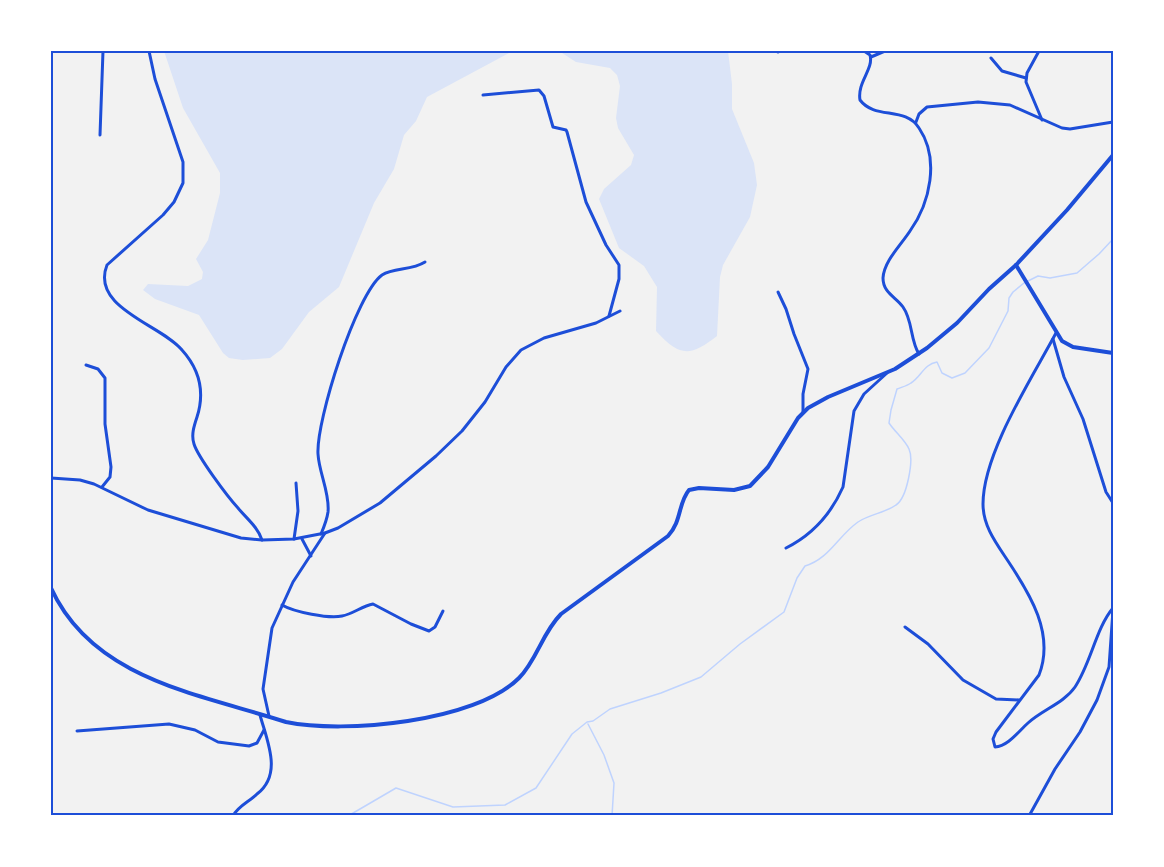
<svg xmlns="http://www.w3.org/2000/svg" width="1164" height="867" font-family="'PT Sans Narrow',sans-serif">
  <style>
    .green { fill: #dbe4f7 }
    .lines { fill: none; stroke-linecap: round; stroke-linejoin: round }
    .stream { stroke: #bfd3fe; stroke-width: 1.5 }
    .minor { stroke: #1d4ed8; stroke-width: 3 }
    .tertiary { stroke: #1d4ed8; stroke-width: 4 }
    .neatline { fill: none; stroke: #1d4ed8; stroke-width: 2 }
  </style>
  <rect width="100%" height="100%" fill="#f2f2f2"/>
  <g class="green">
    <polygon points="164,51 513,51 427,97 416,121 404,135 394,169 374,203 339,287 309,312 282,349 270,358 243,360 229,358 223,353 199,315 155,299 143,290 148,284 188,286 202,279 203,272 196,259 208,240 220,193 220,173 183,108"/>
    <path d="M559 51H728L732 84V109L754 163 757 185 750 217 723 265 720 277 717 336C690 357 680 357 656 331L657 287 644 266 619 248 599 199 604 189 631 165 634 155 618 128 616 118 620 86 617 75 610 68 576 62Z"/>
  </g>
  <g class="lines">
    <g class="stream">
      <polyline points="588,724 604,755 614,783 612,816"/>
      <polyline points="278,816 283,816"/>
      <path d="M348 816 396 788 453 807 505 805 536 788 572 734 587 722 593 721 610 709 661 693 701 677 740 644 784 612 797 578 805 566C829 559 838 536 858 522 870 514 885 513 896 505 907 498 914 460 909 449 905 440 895 432 889 423L891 410 897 389C902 387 907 386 911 383 921 377 924 364 937 362L942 373 952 378 965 373 989 348 1008 311 1009 298 1013 292 1024 283 1038 276 1050 278 1077 273 1099 254 1113 239"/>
    </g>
    <g class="minor">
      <path d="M149 51 155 79 183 162V183L174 202 163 215 107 265C90 308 162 325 182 350 200 370 205 392 197 417 194 426 191 435 194 444 198 457 227 496 238 508 247 519 257 526 262 540"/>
      <path d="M864 51 870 55C874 69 857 82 860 100 875 120 905 106 919 128 940 159 930 203 910 231 901 245 884 261 883 278 883 293 896 297 903 307 913 321 910 340 919 354"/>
      <polyline points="1039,51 1027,73 1026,82 1042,120"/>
      <polyline points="778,52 778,51"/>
      <polyline points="871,57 885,51"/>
      <polyline points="991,58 1002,71 1026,78"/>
      <polyline points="483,95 539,90 544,96 553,127 566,130 567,132 586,202 606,245 619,265 619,279 609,316"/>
      <polyline points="916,122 919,114 927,107 978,102 1010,105 1062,128 1070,129 1113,122"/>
      <polyline points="100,135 103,51"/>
      <polyline points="778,292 786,309 794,334 808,369 803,394 803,412"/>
      <path d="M1056 333C1032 378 983 453 983 504 983 526 996 543 1008 561 1030 594 1055 634 1039 675L996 732 993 739 995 747C1008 746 1018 732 1028 723 1042 710 1064 703 1075 687 1091 663 1096 628 1113 608"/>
      <polyline points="1053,339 1064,377 1083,419 1106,492 1113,503"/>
      <polyline points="86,365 98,369 105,378 105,424 111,467 110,477 102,487"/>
      <polyline points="51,478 80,480 94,484 148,510 241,538 262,540 294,539 325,533 338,528 380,503 436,456 462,431 485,402 506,367 521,350 544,338 596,323 620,311"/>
      <path d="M321 534C324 527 327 519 328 512 330 493 319 473 318 454 316 421 356 294 382 275 394 267 411 271 425 262"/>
      <polyline points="294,539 298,511 296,483"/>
      <polyline points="302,539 311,556"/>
      <path d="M786 548C812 535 831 514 843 487L854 411 864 394 887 373"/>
      <path d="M282 605C294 612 329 619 342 616 353 614 362 606 373 604L411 624 429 631 435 627 443 611"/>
      <polyline points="905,627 928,644 963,680 996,699 1019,700"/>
      <polyline points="269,716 263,689 272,628 293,582 325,533"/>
      <polyline points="77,731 169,724 195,730 218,742 249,746 257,743 264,730"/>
      <path d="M233 816C238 806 249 802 257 794 283 774 267 741 260 715"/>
      <polyline points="1029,816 1055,769 1080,732 1097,700 1109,667 1113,610"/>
    </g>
    <g class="tertiary">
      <polyline points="1016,265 1062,341 1073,347 1113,353"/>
      <path d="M51 588C93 680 200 694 286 722 344 734 475 722 519 678 537 660 542 633 561 614L668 536C682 521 678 503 689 490L699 488 734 490 750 486 768 467 798 418 808 408 828 397 895 369 927 348 957 323 989 289 1016 265 1067 210 1113 155"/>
    </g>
  </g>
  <rect width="1164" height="867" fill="none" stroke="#ffffff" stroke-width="105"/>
  <rect x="52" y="52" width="1060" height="762" class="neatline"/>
</svg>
